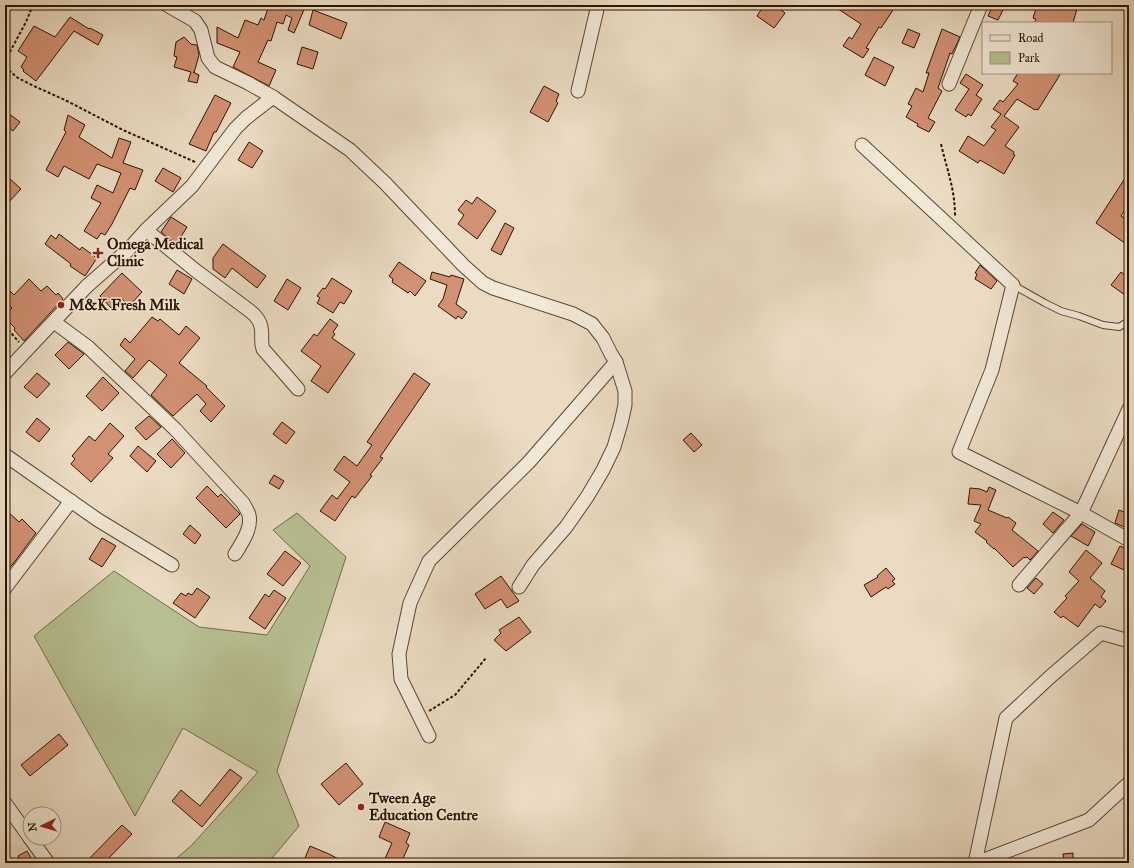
<svg xmlns="http://www.w3.org/2000/svg" width="1134" height="868" font-family="'IM FELL Great Primer',serif">
  <style>
    .green { fill: #b8c092; stroke: #726a4a }
    .building { fill: #d29173; stroke: #2c1502 }
    .lines { fill: none; stroke-linecap: round; stroke-linejoin: round }
    .service-casing { stroke: #5c4632; stroke-width: 8 }
    .minor-casing { stroke: #5c4632; stroke-width: 15 }
    .path { stroke: #2c1502; stroke-width: 2; stroke-dasharray: 3 2; stroke-linecap: butt }
    .service { stroke: #f1e8d7; stroke-width: 6 }
    .minor { stroke: #f1e8d7; stroke-width: 13 }
    .poi-dot { fill: #8f2418; stroke: #f1e8d7; stroke-width: 1.5 }
    .labels { text-anchor: middle; stroke-width: 3; stroke-linejoin: round; paint-order: stroke }
    .poi-label { font-size: 15px; font-weight: bold; fill: #2c1502; stroke: #f1e8d7; text-anchor: start }
  </style>
  <rect width="100%" height="100%" fill="#eadbc2"/>
  <filter id="stains"><feTurbulence type="fractalNoise" baseFrequency=".005" numOctaves="4"/><feColorMatrix values="0 0 0 0 .2 0 0 0 0 .09 0 0 0 0 .02 0 0 0 .5 -.17"/></filter>
  <radialGradient id="worn" r=".72"><stop offset=".6" stop-color="#630" stop-opacity="0"/><stop offset="1" stop-color="#630" stop-opacity=".3"/></radialGradient>
  <polygon class="green" points="297,513 346,557 277,771 299,826 268,863 171,863 191,846 258,772 183,728 135,816 34,636 114,571 199,627 267,635 310,566 273,530"/>
  <g class="building">
    <polygon points="269,5 283,5 295,9 296,5 306,5 294,33 288,30 292,18 286,15 283,24 277,22 271,41 268,40 258,62 276,70 269,86 233,67 240,52 217,43 217,27 238,38 245,20 258,25 261,18 264,20"/>
    <polygon points="764,5 775,5 785,13 774,28 757,16"/>
    <polygon points="832,5 885,5 893,10 881,28 879,27 866,48 869,49 863,58 843,46 849,37 852,39 861,24"/>
    <polygon points="993,5 997,5 1004,8 998,20 988,16"/>
    <polygon points="1037,5 1078,5 1073,23 1034,23 1036,19 1033,18"/>
    <polygon points="313,10 347,23 341,39 309,25"/>
    <polygon points="70,17 89,29 90,28 103,35 98,45 74,31 36,81 23,71 24,70 21,67 27,57 18,51 34,26 55,37"/>
    <polygon points="908,29 920,34 914,48 902,43"/>
    <polygon points="942,29 960,37 952,54 950,53 938,88 942,91 928,118 935,122 929,132 917,126 918,124 906,117 912,106 908,104 916,88 923,92 929,73 926,73"/>
    <polygon points="184,37 191,44 197,45 199,55 194,73 193,72 199,75 197,83 188,81 191,72 174,67 177,57 174,56 176,42"/>
    <polygon points="302,47 318,52 313,69 297,64"/>
    <polygon points="874,57 894,67 885,86 865,75"/>
    <polygon points="1018,73 1061,73 1038,110 1036,109 1035,110 1017,99 1004,116 1019,127 1005,146 1014,152 1013,154 1015,155 1004,174 980,160 978,163 959,151 968,136 984,146 996,130 991,127 1001,114 993,109 1000,100 1003,102 1018,84 1013,81"/>
    <polygon points="966,74 983,85 976,95 982,99 971,116 968,114 966,117 955,110 969,89 960,83"/>
    <polygon points="544,86 559,94 556,101 558,103 548,122 530,112"/>
    <polygon points="215,95 231,103 216,132 214,132 206,151 189,144"/>
    <polygon points="5,111 20,122 13,131 5,125"/>
    <polygon points="68,115 85,125 79,137 112,158 119,138 131,142 123,163 143,170 135,190 130,188 112,224 105,235 101,233 97,239 84,231 101,203 91,198 97,185 113,193 121,173 97,164 89,179 64,166 58,177 46,170 66,132 64,130"/>
    <polygon points="249,142 263,151 252,168 238,160"/>
    <polygon points="163,168 181,178 173,192 155,181"/>
    <polygon points="1129,172 1129,204 1121,216 1129,221 1129,246 1096,223"/>
    <polygon points="9,178 21,189 5,206 5,183"/>
    <polygon points="477,197 496,211 477,239 458,224 464,215 458,210 466,200 472,204"/>
    <polygon points="171,217 187,227 176,245 161,232"/>
    <polygon points="505,223 514,228 501,255 491,250"/>
    <polygon points="59,234 80,250 82,247 97,258 85,276 70,266 71,264 45,244 51,235 56,239"/>
    <polygon points="223,244 266,276 257,288 232,268 225,278 213,269 213,258"/>
    <polygon points="399,262 426,281 415,296 410,291 408,293 392,282 393,279 389,276"/>
    <polygon points="980,265 997,281 991,289 975,279 977,274 975,273"/>
    <polygon points="177,270 192,279 184,294 169,284"/>
    <polygon points="432,272 450,277 451,275 464,279 456,304 467,312 462,319 458,316 456,319 438,306 443,299 447,285 430,279"/>
    <polygon points="1121,272 1129,278 1129,298 1111,285"/>
    <polygon points="122,273 142,292 129,306 121,298 111,308 100,296"/>
    <polygon points="332,278 352,291 344,304 340,302 333,313 317,303 320,298 317,296 323,288 325,289"/>
    <polygon points="29,279 41,291 47,286 56,295 58,293 63,299 24,341 14,330 15,328 5,318 5,315 12,308 5,301 5,286 14,295"/>
    <polygon points="287,279 301,288 288,310 274,301"/>
    <polygon points="152,317 158,321 160,319 179,335 186,326 200,338 179,363 207,386 206,387 225,406 211,422 200,411 206,404 197,394 173,416 151,395 167,375 149,360 133,378 125,371 135,359 120,345 125,338 130,343"/>
    <polygon points="330,319 338,325 333,332 335,334 332,338 355,354 328,393 311,381 321,366 301,351 314,334 317,336"/>
    <polygon points="68,342 84,354 69,369 55,355"/>
    <polygon points="37,373 50,384 37,398 24,387"/>
    <polygon points="414,373 430,384 380,457 383,458 370,475 372,476 355,498 352,496 335,521 320,511 332,495 337,499 350,482 334,470 344,456 357,466 372,445 367,442"/>
    <polygon points="103,377 119,393 102,411 86,396"/>
    <polygon points="149,416 161,427 146,440 135,428"/>
    <polygon points="37,418 50,429 39,442 26,432"/>
    <polygon points="282,422 295,432 286,444 273,434"/>
    <polygon points="110,423 124,436 108,454 113,458 91,482 71,464 75,459 72,456 89,436 95,441"/>
    <polygon points="691,433 702,445 694,452 683,440"/>
    <polygon points="172,439 185,453 171,468 157,454"/>
    <polygon points="138,446 156,461 147,472 130,456"/>
    <polygon points="274,475 284,481 279,489 269,483"/>
    <polygon points="207,486 218,497 221,494 240,514 226,528 196,498"/>
    <polygon points="989,487 996,490 988,510 1007,518 1008,517 1016,523 1012,530 1038,551 1030,560 1027,557 1025,558 1024,557 1013,567 994,548 994,549 986,542 987,541 975,532 981,524 974,521 981,505 968,504 970,488 980,489 987,492"/>
    <polygon points="5,509 19,522 22,519 36,533 13,564 5,572"/>
    <polygon points="1119,510 1129,514 1129,529 1115,523"/>
    <polygon points="1053,512 1064,520 1053,533 1043,524"/>
    <polygon points="1082,524 1095,532 1088,546 1071,536"/>
    <polygon points="190,525 201,535 195,544 183,534"/>
    <polygon points="102,538 116,546 102,567 89,559"/>
    <polygon points="1120,546 1129,550 1129,570 1125,568 1124,570 1111,564"/>
    <polygon points="1086,550 1102,563 1090,578 1105,591 1101,597 1106,601 1100,608 1095,604 1078,627 1063,616 1061,618 1054,612 1067,598 1065,596 1079,581 1069,572"/>
    <polygon points="285,551 301,563 283,586 267,574"/>
    <polygon points="886,568 895,579 892,581 895,584 888,589 886,587 871,597 864,585 878,577 877,576"/>
    <polygon points="501,576 519,601 507,608 501,599 485,609 475,594"/>
    <polygon points="1036,578 1043,584 1034,594 1027,588"/>
    <polygon points="197,588 210,597 195,618 173,603 181,593 186,596 188,593 192,595"/>
    <polygon points="274,590 286,598 265,629 249,618 265,594 269,597"/>
    <polygon points="519,617 531,632 506,651 494,640 501,633 499,630"/>
    <polygon points="59,734 68,745 30,776 21,765"/>
    <polygon points="346,763 363,784 339,805 321,784"/>
    <polygon points="230,769 242,778 202,827 172,801 181,790 200,806"/>
    <polygon points="385,822 410,833 406,843 409,845 401,863 383,863 392,843 379,837"/>
    <polygon points="122,825 132,834 104,863 85,863"/>
    <polygon points="310,846 329,854 346,863 303,863"/>
    <polygon points="27,851 34,863 21,863 18,856"/>
    <polygon points="1073,853 1073,863 1064,863 1063,854"/>
  </g>
  <g class="lines">
    <defs>
      <polyline id="service" points="1013,285 1045,303 1061,311 1079,316 1103,325 1119,327 1129,321"/>
      <g id="minor">
        <polyline points="167,5 195,21 201,30 208,58 215,67 248,83 273,97 350,150 385,183 463,265 483,283 493,288 573,314 592,324 603,338 611,354 616,362 625,391 625,405 621,423 614,447 603,470 587,497 566,527 533,565 519,587"/>
        <polyline points="949,84 981,5"/>
        <polyline points="578,91 598,5"/>
        <polyline points="862,145 1013,285 992,370 959,452 1081,513 1129,540"/>
        <path d="M146 230 195 270 250 311C255 315 260 320 261 327 263 335 260 341 263 349L298 389"/>
        <path d="M54 322 88 347 175 429 243 503C245 507 248 511 249 515 252 528 242 543 235 554"/>
        <polyline points="5,373 87,286 128,250 146,230 192,186 235,129 246,118 273,97"/>
        <polyline points="5,455 98,520 172,565"/>
        <polyline points="1019,585 1081,513 1129,409"/>
        <polyline points="5,588 71,501"/>
        <polyline points="429,736 401,679 399,654 410,603 429,561 529,462 616,362"/>
        <polyline points="5,803 30,838"/>
        <polyline points="30,838 48,863"/>
        <polyline points="975,863 1006,718 1051,676 1101,633 1129,641"/>
        <polyline points="976,863 1089,820 1129,783"/>
      </g>
    </defs>
    <use href="#service" class="service-casing"/>
    <use href="#minor" class="minor-casing"/>
    <g class="path">
      <polyline points="5,61 26,22 33,5"/>
      <polyline points="5,67 18,78 36,87 65,100 123,130 195,162"/>
      <path d="M941 144C947 170 955 189 955 216"/>
      <polyline points="5,326 19,342"/>
      <polyline points="429,711 455,695 486,658"/>
    </g>
    <use href="#service" class="service"/>
    <use href="#minor" class="minor"/>
  </g>
  <g class="poi-dot">
    <path d="M96 247h4v4h4v4h-4v4h-4v-4h-4v-4h4z"/>
    <circle cx="61" cy="305" r="4"/>
    <circle cx="361" cy="807" r="4"/>
  </g>
  <g class="labels">
    <g class="poi-label">
      <text x="107" y="249">Omega Medical<tspan x="107" dy="17">Clinic</tspan></text>
      <text x="69" y="310">M&amp;K Fresh Milk</text>
      <text x="369" y="803">Tween Age<tspan x="369" dy="17">Education Centre</tspan></text>
    </g>
  </g>
  <rect width="1134" height="868" fill="none" stroke="#eadbc2" stroke-width="20"/>
  <rect x="6" y="6" width="1122" height="856" fill="none" stroke="#2c1502" stroke-width="2"/>
  <rect x="10" y="10" width="1114" height="848" fill="none" stroke="#2c1502"/>
  <rect x="982" y="22" width="130" height="52" fill="#f1e8d7" stroke="#a29482"/>
  <rect x="990" y="35" width="20" height="6" fill="#f1e8d7" stroke="#a29482"/>
  <text x="1018" y="42" font-size="12" fill="#2c1502">Road</text>
  <rect x="990" y="52" width="20" height="12" fill="#b8c092" stroke="#a29482"/>
  <text x="1018" y="62" font-size="12" fill="#2c1502">Park</text>
  <g transform="translate(42 826) rotate(265)"><circle r="19" fill="#f1e8d7" stroke="#a29482"/>
  <path d="M0-3L7 15L0 10L-7 15Z" fill="#8f2418"/>
  <text y="-6" font-size="11" font-weight="bold" text-anchor="middle" fill="#2c1502">N</text>
  </g>
  <rect width="100%" height="100%" filter="url(#stains)"/>
  <rect width="100%" height="100%" fill="url(#worn)"/>
</svg>
